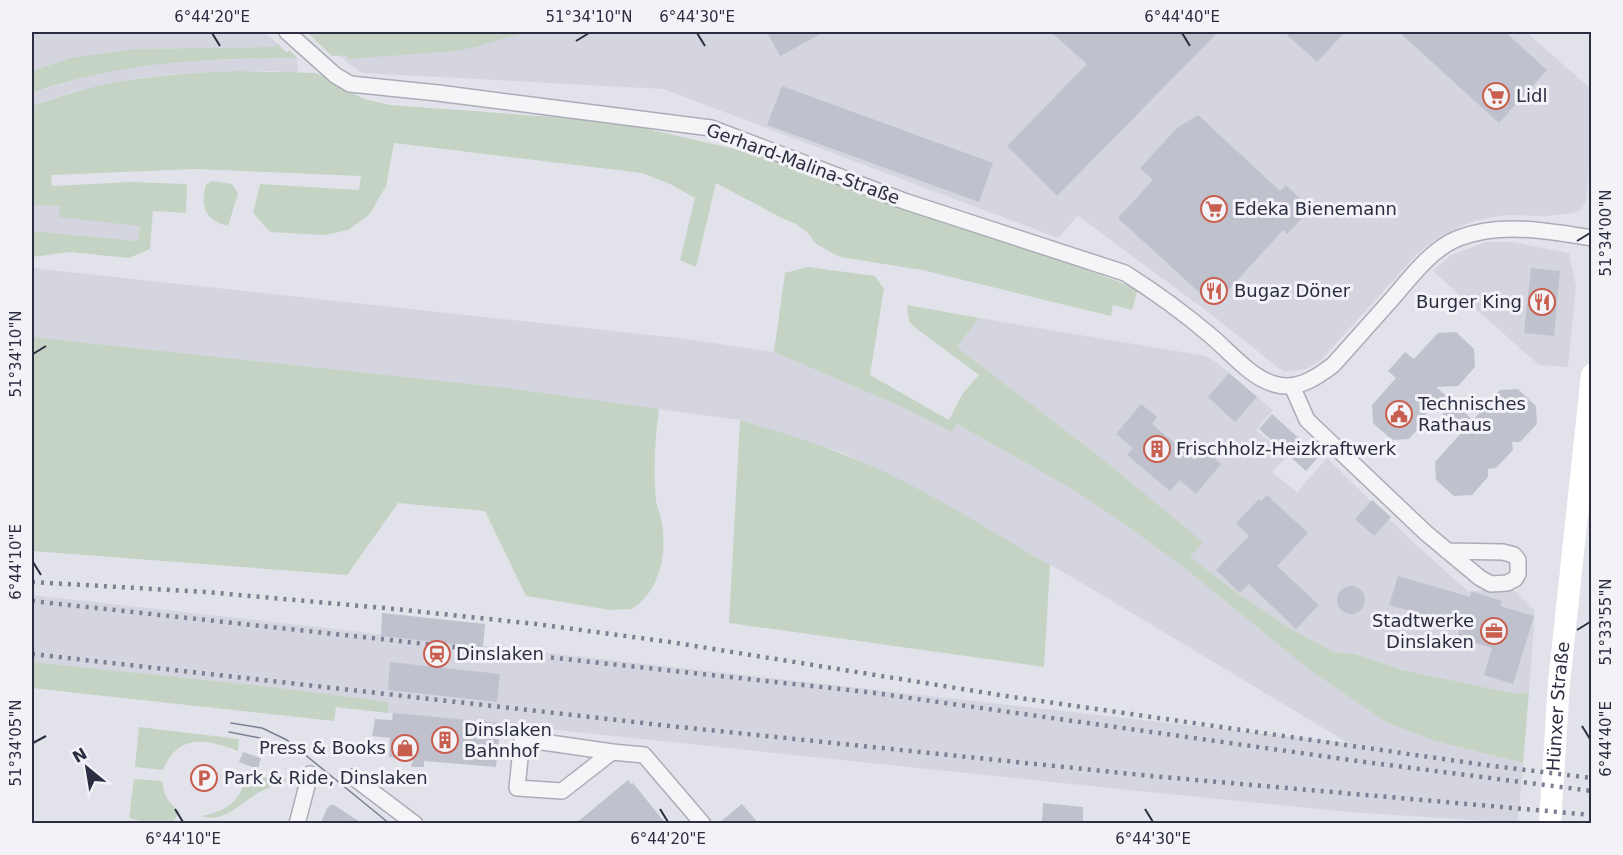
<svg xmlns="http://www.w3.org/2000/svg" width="1623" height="855" font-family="'DejaVu Sans',sans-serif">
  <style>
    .built { fill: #d4d5df }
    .green { fill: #c4d3c4 }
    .building { fill: #bfc1cc }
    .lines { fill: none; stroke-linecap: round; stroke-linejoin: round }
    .minor-casing { stroke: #abacb7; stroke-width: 18 }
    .minor { stroke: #f5f5f8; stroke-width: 15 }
    .secondary { stroke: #fff; stroke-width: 22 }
    .tram { stroke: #7c7e93; stroke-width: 1.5 }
    .rail { stroke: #7c7e93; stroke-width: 4.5; stroke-dasharray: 3 6; stroke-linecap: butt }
    .ticks { fill: none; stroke: #2b2d41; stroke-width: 2 }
    .labels { text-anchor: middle; stroke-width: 6; stroke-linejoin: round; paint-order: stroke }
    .poi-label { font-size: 18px; fill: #2b2d41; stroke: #f2f2f7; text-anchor: start }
    .street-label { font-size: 18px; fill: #2b2d41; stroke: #f2f2f7 }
    .neatline { fill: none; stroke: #2b2d41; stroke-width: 2 }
    .ticks-label { font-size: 15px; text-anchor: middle; fill: #2b2d41 }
  </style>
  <rect width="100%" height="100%" fill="#e2e3ea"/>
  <g class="built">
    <polygon points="32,32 264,32 278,44 275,47 134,49 71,58 32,71"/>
    <polygon points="312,32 1526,32 1591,89 1591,142 1586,201 1581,210 1573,213 1545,216 1504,215 1470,222 1436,239 1417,254 1320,361 1307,369 1284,372 1212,315 1078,216 1058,238 663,89 362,73 339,56"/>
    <polygon points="297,58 298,74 272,71 239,71 178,74 138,78 72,92 32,106 32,93 102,71 182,61"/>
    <polygon points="32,205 60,206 60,217 140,225 139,241 32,231"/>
    <polygon points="1486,242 1511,242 1569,253 1576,286 1568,367 1539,365 1433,271 1451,255"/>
    <polygon points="32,268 679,338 774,352 902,407 952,432 957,424 1072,489 1120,521 1182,566 1311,671 1386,722 1435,741 1523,763 1518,823 1349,812 1129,790 325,706 263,686 32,662 32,595 1348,743 1082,583 938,501 846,454 740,420 694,414 508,388 32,337"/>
    <polygon points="979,318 1206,356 1216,362 1273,410 1256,430 1288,456 1272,472 1297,492 1327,458 1413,542 1469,592 1509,585 1535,611 1529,692 1517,694 1402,670 1355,654 1334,652 1291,629 1236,592 1190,557 1202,542 1100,457 957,347"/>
  </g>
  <g class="green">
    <polygon points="307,32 507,32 518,34 476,47 454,51 348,59 347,55 332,56"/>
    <path d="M278 44 286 52 290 51 297 58C204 59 121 61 32 93V71L71 58 134 49 274 47Z"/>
    <path d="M239 71 316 73 364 99 390 105 594 120 638 127 748 152 1018 244 1138 289 1132 310 1113 305 1111 316 922 270 840 257 816 244 808 233 796 224 782 218 716 183 696 267 680 260 695 198 670 184 642 173 394 143 386 186 370 214 348 230 325 235 270 232 253 213 260 184 359 190 361 176 194 169 51 175 52 186 131 182 187 184 186 213 153 211 150 249 129 258 70 252 32 257V231L138 241 140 226 59 217 60 206 32 205V106C56 98 81 89 107 84 150 75 194 73 239 71Z"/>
    <path d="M212 181 232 184 238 194 228 226C205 220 200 207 206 184Z"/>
    <polygon points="808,267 875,276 884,289 870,375 949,420 963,393 979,375 913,326 909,321 907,305 979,318 957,347 1100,457 1203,542 1190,557 1236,592 1291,629 1334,652 1355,654 1402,670 1517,694 1529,692 1523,763 1435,741 1386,722 1311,671 1182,566 1120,521 1072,489 957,424 952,432 902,407 774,352 785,273"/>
    <path d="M32 337 508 388 659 409C655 439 653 470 656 501 657 508 661 515 662 523 667 554 660 591 632 609L610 610 526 596 485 511 398 503 347 575 32 551Z"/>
    <path d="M740 420C775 431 811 441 845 455 917 483 983 527 1050 565L1044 667 729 623Z"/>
    <polygon points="32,662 263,686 388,702 388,713 336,707 334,721 32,688"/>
    <path d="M139 727 239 739 238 751C207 739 178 733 163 770L135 767Z"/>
    <path d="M246 776 286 779 285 782C276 785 266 788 258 793 241 803 222 824 201 816 226 812 241 801 246 776Z"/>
    <path d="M134 779 162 781C164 795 168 803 180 812L172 823H148L129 818Z"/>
  </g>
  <g class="building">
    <polygon points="767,32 824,32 780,56"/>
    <polygon points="1051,32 1218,32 1057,196 1007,146 1087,64"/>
    <polygon points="1284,32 1345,32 1317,62"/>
    <polygon points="1399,32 1505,32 1547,70 1499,123"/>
    <polygon points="782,86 993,163 979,202 767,125"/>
    <polygon points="1198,115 1280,191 1286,185 1301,200 1302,218 1287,234 1283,230 1214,306 1118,218 1153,180 1140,168 1177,128"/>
    <polygon points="1531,268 1560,271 1554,336 1524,333"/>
    <polygon points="1456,332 1474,349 1475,367 1458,386 1436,387 1473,420 1500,390 1518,389 1536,406 1537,424 1520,442 1512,442 1513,450 1496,468 1488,469 1488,477 1472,495 1454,496 1436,480 1435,462 1462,432 1425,397 1426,420 1409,439 1392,440 1373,423 1372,405 1396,378 1388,371 1405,352 1414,359 1438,333"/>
    <polygon points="1229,373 1257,397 1235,422 1208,397"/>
    <polygon points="1141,404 1157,417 1152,424 1195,460 1204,449 1221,464 1196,494 1180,480 1170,491 1127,455 1133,448 1116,434"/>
    <polygon points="1272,414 1319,456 1306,471 1259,429"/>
    <polygon points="1267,495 1308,533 1277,566 1319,605 1296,629 1249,584 1240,593 1216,570 1249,536 1236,523 1259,499 1261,501"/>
    <polygon points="1372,500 1391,517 1374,536 1355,519"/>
    <polygon points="1398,576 1470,597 1471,591 1502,601 1500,606 1534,616 1513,684 1484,675 1492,648 1457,638 1461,626 1389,605"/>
    <circle cx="1351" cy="600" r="14"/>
    <polygon points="382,613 485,624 483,647 381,636"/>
    <polygon points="390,662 500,674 497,702 388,690"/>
    <polygon points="393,713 501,723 496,767 424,761 424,767 411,767 413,760 389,757 390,738 372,736 375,719 392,720"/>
    <polygon points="243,752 261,758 258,769 239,762"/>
    <polygon points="628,780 631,784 633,783 666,824 575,824"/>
    <polygon points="1043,803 1083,807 1083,824 1042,824"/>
    <polygon points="742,804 759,824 718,824"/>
    <polygon points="331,805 334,805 363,824 321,823 327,808"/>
  </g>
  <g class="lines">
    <defs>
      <g id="minor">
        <path d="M287 32 335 75 350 84 438 93 711 128 904 201 1125 273C1155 292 1184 313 1211 336 1230 352 1250 377 1274 384 1297 391 1316 378 1333 365 1353 343 1372 321 1392 299 1410 278 1432 248 1459 238 1502 222 1548 231 1592 238"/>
        <polyline points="1292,386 1307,420 1426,533 1480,578 1491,584 1507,583 1515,579 1518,574 1518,560 1514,555 1503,552 1447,551"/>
        <polyline points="612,752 522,739 517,788 562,791 612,752 644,755 703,824"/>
        <polyline points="353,777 415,824"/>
        <polyline points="297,824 310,774"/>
      </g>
    </defs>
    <use href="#minor" class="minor-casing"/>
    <use href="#minor" class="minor"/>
    <path class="secondary" id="s1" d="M1550 824 1559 683 1592 375"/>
    <g class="tram">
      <polyline points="231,723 262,728 287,740 390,824"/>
      <polyline points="229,732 260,738 289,752"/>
    </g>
    <g class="rail">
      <polyline points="32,582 206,592 395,609 536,624 670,642 1006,696 1485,765 1592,778"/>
      <polyline points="32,601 867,692 1365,762 1592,791"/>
      <polyline points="32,654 670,726 1151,776 1592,815"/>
    </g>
  </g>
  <path class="ticks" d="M212 33 220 46M697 33 705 46M1182 33 1190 46M576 41 589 33M1577 241 1590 233M33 354 46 346M33 562 41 575M1577 630 1590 622M1582 726 1590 739M33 743 46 736M175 809 183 822M660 809 668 822M1145 809 1153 822"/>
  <defs>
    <symbol id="supermarket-ring" viewBox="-11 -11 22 22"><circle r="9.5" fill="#f2f2f7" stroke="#c85e4d" stroke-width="1.5"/><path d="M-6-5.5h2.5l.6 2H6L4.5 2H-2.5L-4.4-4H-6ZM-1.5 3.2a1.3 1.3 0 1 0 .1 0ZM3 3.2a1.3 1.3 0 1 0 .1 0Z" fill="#c85e4d"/></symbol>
    <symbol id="restaurant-ring" viewBox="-11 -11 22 22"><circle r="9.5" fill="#f2f2f7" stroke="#c85e4d" stroke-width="1.5"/><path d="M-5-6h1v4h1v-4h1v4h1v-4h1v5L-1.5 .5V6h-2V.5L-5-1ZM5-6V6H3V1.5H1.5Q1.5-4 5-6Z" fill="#c85e4d"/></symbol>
    <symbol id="civic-ring" viewBox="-11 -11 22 22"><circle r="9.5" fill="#f2f2f7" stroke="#c85e4d" stroke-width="1.5"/><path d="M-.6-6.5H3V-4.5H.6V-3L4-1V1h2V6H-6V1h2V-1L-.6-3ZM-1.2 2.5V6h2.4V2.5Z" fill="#c85e4d"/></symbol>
    <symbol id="building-ring" viewBox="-11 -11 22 22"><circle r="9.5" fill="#f2f2f7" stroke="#c85e4d" stroke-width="1.5"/><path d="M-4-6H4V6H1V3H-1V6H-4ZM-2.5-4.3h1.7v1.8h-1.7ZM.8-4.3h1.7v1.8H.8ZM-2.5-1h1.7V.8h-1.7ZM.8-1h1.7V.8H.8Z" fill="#c85e4d"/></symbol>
    <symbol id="office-ring" viewBox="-11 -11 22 22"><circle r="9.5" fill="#f2f2f7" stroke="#c85e4d" stroke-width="1.5"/><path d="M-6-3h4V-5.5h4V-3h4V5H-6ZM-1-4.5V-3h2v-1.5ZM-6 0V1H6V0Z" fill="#c85e4d"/></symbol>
    <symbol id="station-ring" viewBox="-11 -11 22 22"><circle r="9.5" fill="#f2f2f7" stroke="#c85e4d" stroke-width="1.5"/><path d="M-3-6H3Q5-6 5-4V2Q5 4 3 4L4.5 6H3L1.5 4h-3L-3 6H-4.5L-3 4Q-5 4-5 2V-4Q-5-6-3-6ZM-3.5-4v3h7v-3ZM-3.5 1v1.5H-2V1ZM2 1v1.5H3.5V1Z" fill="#c85e4d"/></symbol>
    <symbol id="shop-ring" viewBox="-11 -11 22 22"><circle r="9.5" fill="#f2f2f7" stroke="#c85e4d" stroke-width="1.5"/><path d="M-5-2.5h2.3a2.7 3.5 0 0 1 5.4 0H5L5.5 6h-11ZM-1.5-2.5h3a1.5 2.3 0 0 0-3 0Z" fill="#c85e4d"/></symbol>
    <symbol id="parking-ring" viewBox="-11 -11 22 22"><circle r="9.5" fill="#f2f2f7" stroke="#c85e4d" stroke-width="1.5"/><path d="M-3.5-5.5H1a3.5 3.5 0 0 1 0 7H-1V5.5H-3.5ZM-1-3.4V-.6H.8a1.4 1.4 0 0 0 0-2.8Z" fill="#c85e4d"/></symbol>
  </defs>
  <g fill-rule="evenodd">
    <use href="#supermarket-ring" x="1481" y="81" width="30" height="30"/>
    <use href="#supermarket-ring" x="1199" y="194" width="30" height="30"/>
    <use href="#restaurant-ring" x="1199" y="276" width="30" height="30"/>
    <use href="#restaurant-ring" x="1527" y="287" width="30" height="30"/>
    <use href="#civic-ring" x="1384" y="399" width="30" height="30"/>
    <use href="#building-ring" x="1142" y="434" width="30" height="30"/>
    <use href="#office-ring" x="1479" y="616" width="30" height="30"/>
    <use href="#station-ring" x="422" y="639" width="30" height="30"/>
    <use href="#building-ring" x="430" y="725" width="30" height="30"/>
    <use href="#shop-ring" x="390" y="733" width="30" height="30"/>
    <use href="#parking-ring" x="189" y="763" width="30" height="30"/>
  </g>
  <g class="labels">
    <g class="poi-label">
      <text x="1516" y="102">Lidl</text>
      <text x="1234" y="215">Edeka Bienemann</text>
      <text x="1234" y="297">Bugaz Döner</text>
      <text x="1522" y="308" text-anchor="end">Burger King</text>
      <text x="1418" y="410">Technisches<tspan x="1418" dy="21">Rathaus</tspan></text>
      <text x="1176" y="455">Frischholz-Heizkraftwerk</text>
      <text x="1474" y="627" text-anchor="end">Stadtwerke<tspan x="1474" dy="21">Dinslaken</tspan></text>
      <text x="456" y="660">Dinslaken</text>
      <text x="464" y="736">Dinslaken<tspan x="464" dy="21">Bahnhof</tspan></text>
      <text x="386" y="754" text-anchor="end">Press &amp; Books</text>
      <text x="224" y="784">Park &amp; Ride, Dinslaken</text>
    </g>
    <g class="street-label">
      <text transform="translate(803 164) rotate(20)" y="6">Gerhard-Malina-Straße</text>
      <text dy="6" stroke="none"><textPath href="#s1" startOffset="118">Hünxer Straße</textPath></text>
    </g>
  </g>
  <rect width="1623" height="855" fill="none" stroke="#f2f2f7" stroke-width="66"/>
  <g transform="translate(87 768) rotate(330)" stroke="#f2f2f7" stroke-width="4.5" paint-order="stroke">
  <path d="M0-4.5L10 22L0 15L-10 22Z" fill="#2b2d41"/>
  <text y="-9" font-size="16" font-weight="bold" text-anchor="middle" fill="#2b2d41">N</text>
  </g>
  <rect x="33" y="33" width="1557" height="789" class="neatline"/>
  <g class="ticks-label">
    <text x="212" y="22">6°44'20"E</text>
    <text x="589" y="22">51°34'10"N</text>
    <text x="697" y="22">6°44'30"E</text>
    <text x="1182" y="22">6°44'40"E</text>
    <text transform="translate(1606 233) rotate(-90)" y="5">51°34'00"N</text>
    <text transform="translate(16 354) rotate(-90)" y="5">51°34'10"N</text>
    <text transform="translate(16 562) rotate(-90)" y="5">6°44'10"E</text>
    <text transform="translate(1606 622) rotate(-90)" y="5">51°33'55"N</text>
    <text transform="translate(1606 739) rotate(-90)" y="5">6°44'40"E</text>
    <text transform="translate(16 743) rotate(-90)" y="5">51°34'05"N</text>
    <text x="183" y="844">6°44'10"E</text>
    <text x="668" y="844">6°44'20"E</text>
    <text x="1153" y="844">6°44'30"E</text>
  </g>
</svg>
